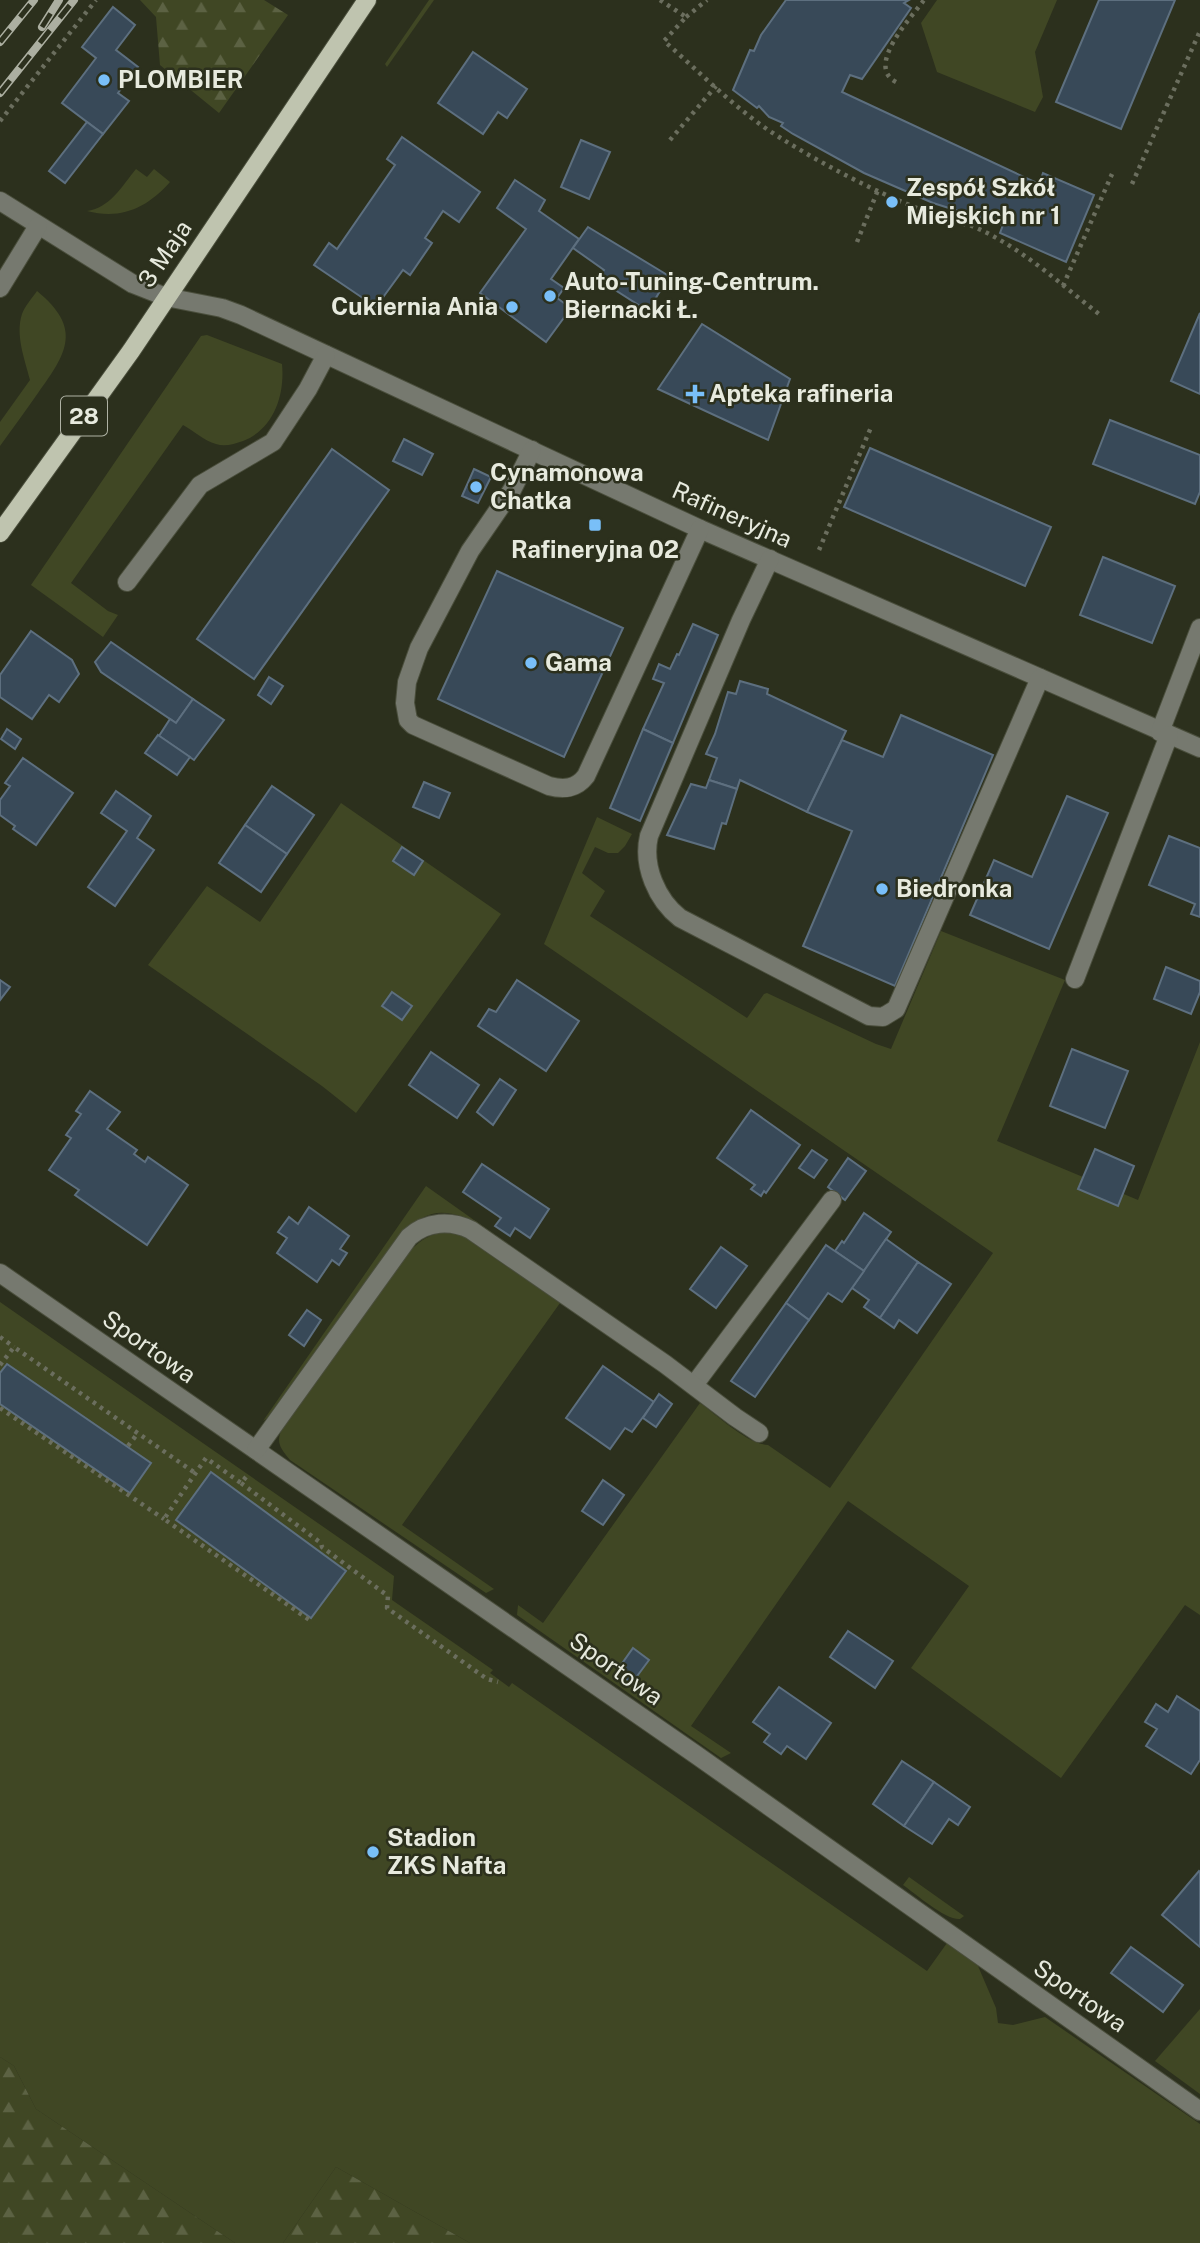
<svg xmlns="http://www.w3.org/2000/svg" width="1200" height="2243" font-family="'Public Sans',sans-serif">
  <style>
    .green { fill: #404724 }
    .forest { fill: url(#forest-firs) }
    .building { fill: #384958; stroke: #5d6f7f; stroke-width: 2 }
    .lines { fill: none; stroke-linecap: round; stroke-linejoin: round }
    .minor-casing { stroke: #4a4e3c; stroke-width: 20 }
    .major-casing { stroke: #4a4e3c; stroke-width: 20 }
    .path { stroke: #6b6e5e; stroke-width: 4.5; stroke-dasharray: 3.5 5; stroke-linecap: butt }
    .minor { stroke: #76796f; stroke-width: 18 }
    .major { stroke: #bfc4af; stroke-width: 18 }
    .rail-casing { stroke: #acafa1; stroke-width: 8 }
    .rail { stroke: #2c301d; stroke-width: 5; stroke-dasharray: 16; stroke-linecap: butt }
    .poi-dot { fill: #79bff8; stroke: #2c301d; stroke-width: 2.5 }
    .labels { text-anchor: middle; stroke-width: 5; stroke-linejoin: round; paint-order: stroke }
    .shield { fill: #2c301d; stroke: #afb2a4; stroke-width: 2 }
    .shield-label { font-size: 23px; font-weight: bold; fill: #e7eade }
    .poi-label { font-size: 24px; font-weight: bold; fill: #e7eade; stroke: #2c301d; text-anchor: start }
    .street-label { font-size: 24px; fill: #e7eade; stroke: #2c301d }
  </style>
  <defs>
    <pattern id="forest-firs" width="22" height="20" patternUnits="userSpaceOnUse" patternTransform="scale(1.75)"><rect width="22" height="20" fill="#404724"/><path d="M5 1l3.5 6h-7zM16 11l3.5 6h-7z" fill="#5c6243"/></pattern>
  </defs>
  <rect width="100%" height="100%" fill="#2c301d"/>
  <g class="green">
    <polygon points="429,0 434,0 387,67 385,64"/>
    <polygon points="937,0 1057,0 1035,52 1043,97 1035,112 937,72 921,23"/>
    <path d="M136 169 147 177 154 169 170 182C147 208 121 220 87 211 110 208 122 186 136 169Z"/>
    <path d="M37 291C82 328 68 352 38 393 26 410 13 428 0 446V422L30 380C25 360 15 335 22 314 25 306 32 298 37 291Z"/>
    <path d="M207 335 282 364C285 395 274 429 243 441 234 444 225 447 216 444 204 441 193 430 183 425L71 583 108 611 118 615 103 637 31 585 201 336Z"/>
    <polygon points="341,803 501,914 356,1113 322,1086 148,965 207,886 260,922"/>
    <path d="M597 817 632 834 625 846 618 853H608L595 847 582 873 605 891 590 916 747 1018 764 994 767 993 876 1044 891 1049 941 931 1065 980 997 1141 1138 1200 1200 1042V1615L1185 1605 1061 1778 911 1668 969 1586 848 1501 691 1726 731 1753 721 1758 517 1615 518 1605 543 1623 700 1403C717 1415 747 1444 768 1445L830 1488 993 1253 544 944Z"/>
    <path d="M426 1186 604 1312 463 1217C437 1208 424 1214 404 1231L271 1415 263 1421Z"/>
    <path d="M447 1232H455L463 1236 560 1303 402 1525 494 1589 486 1593 290 1460C279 1447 275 1441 284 1425L393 1272C408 1253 420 1234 447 1232Z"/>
    <polygon points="0,1302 394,1576 392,1600 493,1670 490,1673 509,1687 512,1683 927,1971 947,1943 978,1966 996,2008 998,2023 1013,2025 1045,2017 1200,2124 1200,2243 470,2243 336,2167 283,2243 235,2243 36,2109 14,2066 0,2057"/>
    <path d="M909 1877 964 1916 960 1919C945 1920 916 1894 903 1885Z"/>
    <polygon points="1200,2009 1200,2094 1155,2061"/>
  </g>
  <g class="forest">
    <polygon points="140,0 264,0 288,15 219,113 160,65 156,17"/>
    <polygon points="0,2057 14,2066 36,2109 235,2243 0,2243"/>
    <polygon points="336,2167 470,2243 283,2243"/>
  </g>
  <g class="building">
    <polygon points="786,0 909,0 904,3 911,8 862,79 850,75 842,92 1039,184 1043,173 1094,195 1066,262 1000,233 1003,225 933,203 864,173 793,134 781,126 783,123 769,117 759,106 757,108 733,90 750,50 754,51 761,35"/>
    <polygon points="1099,0 1175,0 1121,129 1056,102"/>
    <polygon points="113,7 135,25 116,50 138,67 118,93 129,101 103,134 62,103 96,58 82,47"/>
    <polygon points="473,52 527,89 507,118 498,112 483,134 438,103"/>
    <polygon points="87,122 103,134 65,183 49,171"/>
    <polygon points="402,137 480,192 459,222 443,211 425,238 432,243 410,275 403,270 376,307 314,265 329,243 337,249 395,165 387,159"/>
    <polygon points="581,140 610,152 589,199 561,187"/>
    <polygon points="515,180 545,200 539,211 579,239 551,279 564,288 557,298 571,308 546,342 480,293 526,229 497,208"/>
    <polygon points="588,227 669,276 648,311 598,279 604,270 573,248"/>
    <polygon points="1200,313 1200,394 1171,381"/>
    <polygon points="702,324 790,379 768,440 658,389"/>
    <polygon points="1110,420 1200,455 1200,492 1195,504 1093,464"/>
    <polygon points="404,439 433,454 422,475 393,461"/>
    <polygon points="870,448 1051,527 1025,586 844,507"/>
    <polygon points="332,449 389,490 254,679 197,639"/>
    <polygon points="474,469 491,477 478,503 462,496"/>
    <polygon points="1103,557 1175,586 1152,643 1080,615"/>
    <polygon points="497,571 623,628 564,757 438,699"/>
    <polygon points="693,624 718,635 673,743 643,729 664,683 653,679 659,664 670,669 677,654 679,655"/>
    <polygon points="31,631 72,660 79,674 59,702 49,695 32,719 0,697 0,675"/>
    <polygon points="111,642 193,699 176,723 101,672 95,662"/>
    <polygon points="269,677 283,686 271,704 258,695"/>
    <polygon points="740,681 768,689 767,694 846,731 807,812 740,780 737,789 709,780 717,758 706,754 715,734 728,692 736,694"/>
    <polygon points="193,699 224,720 194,760 159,736 170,719 176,723"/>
    <polygon points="901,715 993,755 895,986 803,946 852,831 807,812 842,740 883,757"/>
    <polygon points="7,729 21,739 15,749 1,739"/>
    <polygon points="643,729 673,743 640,821 610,808"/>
    <polygon points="158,735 190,757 177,775 145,753"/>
    <polygon points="23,758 73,793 36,845 13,829 15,826 0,815 0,800 10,786 5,783"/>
    <polygon points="709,780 737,789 726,824 722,823 714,849 667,835 691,784 706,788"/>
    <polygon points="424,782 450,793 439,818 413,807"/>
    <polygon points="272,786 314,815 287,854 245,825"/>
    <polygon points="116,791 151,816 137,838 154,850 115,906 88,887 127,831 101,813"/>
    <polygon points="1067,796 1108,813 1049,949 970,915 994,860 1032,877"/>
    <polygon points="245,825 287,854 261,892 219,863"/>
    <polygon points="1169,836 1200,848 1200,917 1191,914 1195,904 1149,885"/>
    <polygon points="402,847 423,861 414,875 393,861"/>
    <polygon points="1166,967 1200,981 1200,992 1191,1014 1154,999"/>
    <polygon points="0,980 10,987 0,1000"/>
    <polygon points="517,980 579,1021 546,1071 478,1026 489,1009 496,1012"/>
    <polygon points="392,992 412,1006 402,1020 382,1006"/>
    <polygon points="1072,1049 1128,1071 1105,1128 1050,1106"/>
    <polygon points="431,1052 479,1085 457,1118 409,1085"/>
    <polygon points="500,1079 516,1090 493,1125 477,1112"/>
    <polygon points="90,1091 120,1112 107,1129 137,1150 134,1154 145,1162 148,1157 188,1185 147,1245 75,1195 79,1190 49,1170 71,1138 66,1135 81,1114 76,1111"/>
    <polygon points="751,1110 800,1145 766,1193 764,1191 761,1196 751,1189 755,1185 717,1158"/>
    <polygon points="1095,1149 1134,1166 1118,1206 1078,1189"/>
    <polygon points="812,1150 827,1160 814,1178 799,1168"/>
    <polygon points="848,1158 866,1171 845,1200 828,1187"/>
    <polygon points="482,1164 549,1209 530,1238 515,1228 510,1236 495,1226 501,1218 463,1192"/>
    <polygon points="309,1207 349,1236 340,1249 347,1253 339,1265 332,1260 317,1282 277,1253 287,1238 278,1232 289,1217 298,1224"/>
    <polygon points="864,1213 891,1232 864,1271 835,1251 842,1241 844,1243"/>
    <polygon points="886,1239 918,1262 880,1318 864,1307 869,1300 852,1288"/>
    <polygon points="826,1245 864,1271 842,1302 828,1293 809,1320 786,1303"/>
    <polygon points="721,1247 747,1266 716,1308 690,1289"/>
    <polygon points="918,1262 951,1284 917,1333 899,1320 894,1328 880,1318"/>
    <polygon points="786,1303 809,1320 755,1397 731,1381"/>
    <polygon points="307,1310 321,1320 304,1346 289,1335"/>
    <polygon points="7,1364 151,1463 130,1493 0,1404 0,1373"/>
    <polygon points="603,1366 654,1402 632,1432 625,1428 610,1449 566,1418"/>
    <polygon points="659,1394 672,1404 656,1427 643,1418"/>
    <polygon points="211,1472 346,1571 311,1618 176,1520"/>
    <polygon points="603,1480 624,1495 603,1525 582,1511"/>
    <polygon points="848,1631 893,1661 875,1688 830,1657"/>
    <polygon points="633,1648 649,1660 632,1683 616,1672"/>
    <polygon points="779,1687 831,1723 806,1759 787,1746 781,1754 764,1742 770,1734 753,1722"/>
    <polygon points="1177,1696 1200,1711 1200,1760 1191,1774 1146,1746 1157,1729 1145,1722 1156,1704 1168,1712"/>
    <polygon points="902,1761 934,1782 904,1826 873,1804"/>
    <polygon points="934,1782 970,1807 958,1825 949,1819 932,1844 904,1826"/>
    <polygon points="1199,1871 1200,1872 1200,1947 1162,1915"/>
    <polygon points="1131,1947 1183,1985 1163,2012 1111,1973"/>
  </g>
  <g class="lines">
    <defs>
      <g id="minor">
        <polyline points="0,201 133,284 166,297 222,308 241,315 700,529 1200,748"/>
        <polyline points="0,288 38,226"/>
        <path d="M532 450 512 490 470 551 419 648 407 682 405 703 408 720 413 725 549 786C564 790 576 789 586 776L700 529"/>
        <path d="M770 559 741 620 649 836C642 866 657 900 680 918L869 1016 883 1017 896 1009 1040 678"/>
        <polyline points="127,582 200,485 273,442 308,389 326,355"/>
        <polyline points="1160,732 1200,628"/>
        <polyline points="1075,979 1169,735"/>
        <polyline points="0,1273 695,1754 1200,2111"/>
        <polyline points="694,1385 832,1200"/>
        <path d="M256 1450 409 1237C427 1221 451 1220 471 1230L665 1364 735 1417 759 1433"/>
      </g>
      <polyline id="major" points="0,533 131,351 367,0"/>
    </defs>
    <use href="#minor" class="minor-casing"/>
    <use href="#major" class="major-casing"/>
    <g class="path">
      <path d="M660 0 686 17 664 41C701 73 737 111 779 137 830 169 894 202 952 221 958 223 966 224 972 226 1020 246 1059 283 1099 314"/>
      <polyline points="686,17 707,0"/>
      <path d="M896 82C865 66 911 18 924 0"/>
      <polyline points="0,121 96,0"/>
      <polyline points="670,140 716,86"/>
      <polyline points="1132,184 1200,31"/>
      <polyline points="857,242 878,190"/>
      <polyline points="1063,286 1112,174"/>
      <polyline points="819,550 872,425"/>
      <polyline points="0,1337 14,1347"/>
      <polyline points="0,1365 14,1347 195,1473"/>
      <polyline points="0,1408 164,1519"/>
      <polyline points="128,1446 138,1433"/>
      <polyline points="246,1477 241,1483 206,1458 164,1519 311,1621"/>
      <polyline points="241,1483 321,1543 322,1547 388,1596 387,1608 487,1679 498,1682"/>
    </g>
    <use href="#minor" class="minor"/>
    <use href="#major" class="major"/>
    <defs>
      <g id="rail">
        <polyline points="42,27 59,0"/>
        <polyline points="0,42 34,0"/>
        <polyline points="0,93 74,0"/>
      </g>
    </defs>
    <use href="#rail" class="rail-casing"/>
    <use href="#rail" class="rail"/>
  </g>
  <g class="poi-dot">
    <circle cx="104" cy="80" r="7"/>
    <circle cx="892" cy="202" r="7"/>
    <circle cx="550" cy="296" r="7"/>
    <circle cx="512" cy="307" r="7"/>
    <path d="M691.5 383.5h7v7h7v7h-7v7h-7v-7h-7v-7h7z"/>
    <circle cx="476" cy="487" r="7"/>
    <rect x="588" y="518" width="14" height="14" rx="3.5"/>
    <circle cx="531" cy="663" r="7"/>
    <circle cx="882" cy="889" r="7"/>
    <circle cx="373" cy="1852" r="7"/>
  </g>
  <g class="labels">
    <rect class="shield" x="61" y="396.5" width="46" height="39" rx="5"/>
    <g class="shield-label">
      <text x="84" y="424">28</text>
    </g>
    <g class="poi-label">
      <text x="118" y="88">PLOMBIER</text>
      <text x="906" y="196">Zespół Szkół<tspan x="906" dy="28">Miejskich nr 1</tspan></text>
      <text x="564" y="290">Auto-Tuning-Centrum.<tspan x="564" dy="28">Biernacki Ł.</tspan></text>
      <text x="498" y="315" text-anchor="end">Cukiernia Ania</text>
      <text x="709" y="402">Apteka rafineria</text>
      <text x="490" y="481">Cynamonowa<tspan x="490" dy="28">Chatka</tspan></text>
      <text x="595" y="558" text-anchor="middle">Rafineryjna 02</text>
      <text x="545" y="671">Gama</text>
      <text x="896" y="897">Biedronka</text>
      <text x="387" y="1846">Stadion<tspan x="387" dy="28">ZKS Nafta</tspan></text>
    </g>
    <g class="street-label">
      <text transform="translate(165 254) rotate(-56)" y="8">3 Maja</text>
      <text transform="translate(732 515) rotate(24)" y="8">Rafineryjna</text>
      <text transform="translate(149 1347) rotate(35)" y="8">Sportowa</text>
      <text transform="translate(616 1669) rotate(35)" y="8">Sportowa</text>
      <text transform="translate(1080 1996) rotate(35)" y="8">Sportowa</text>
    </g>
  </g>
</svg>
